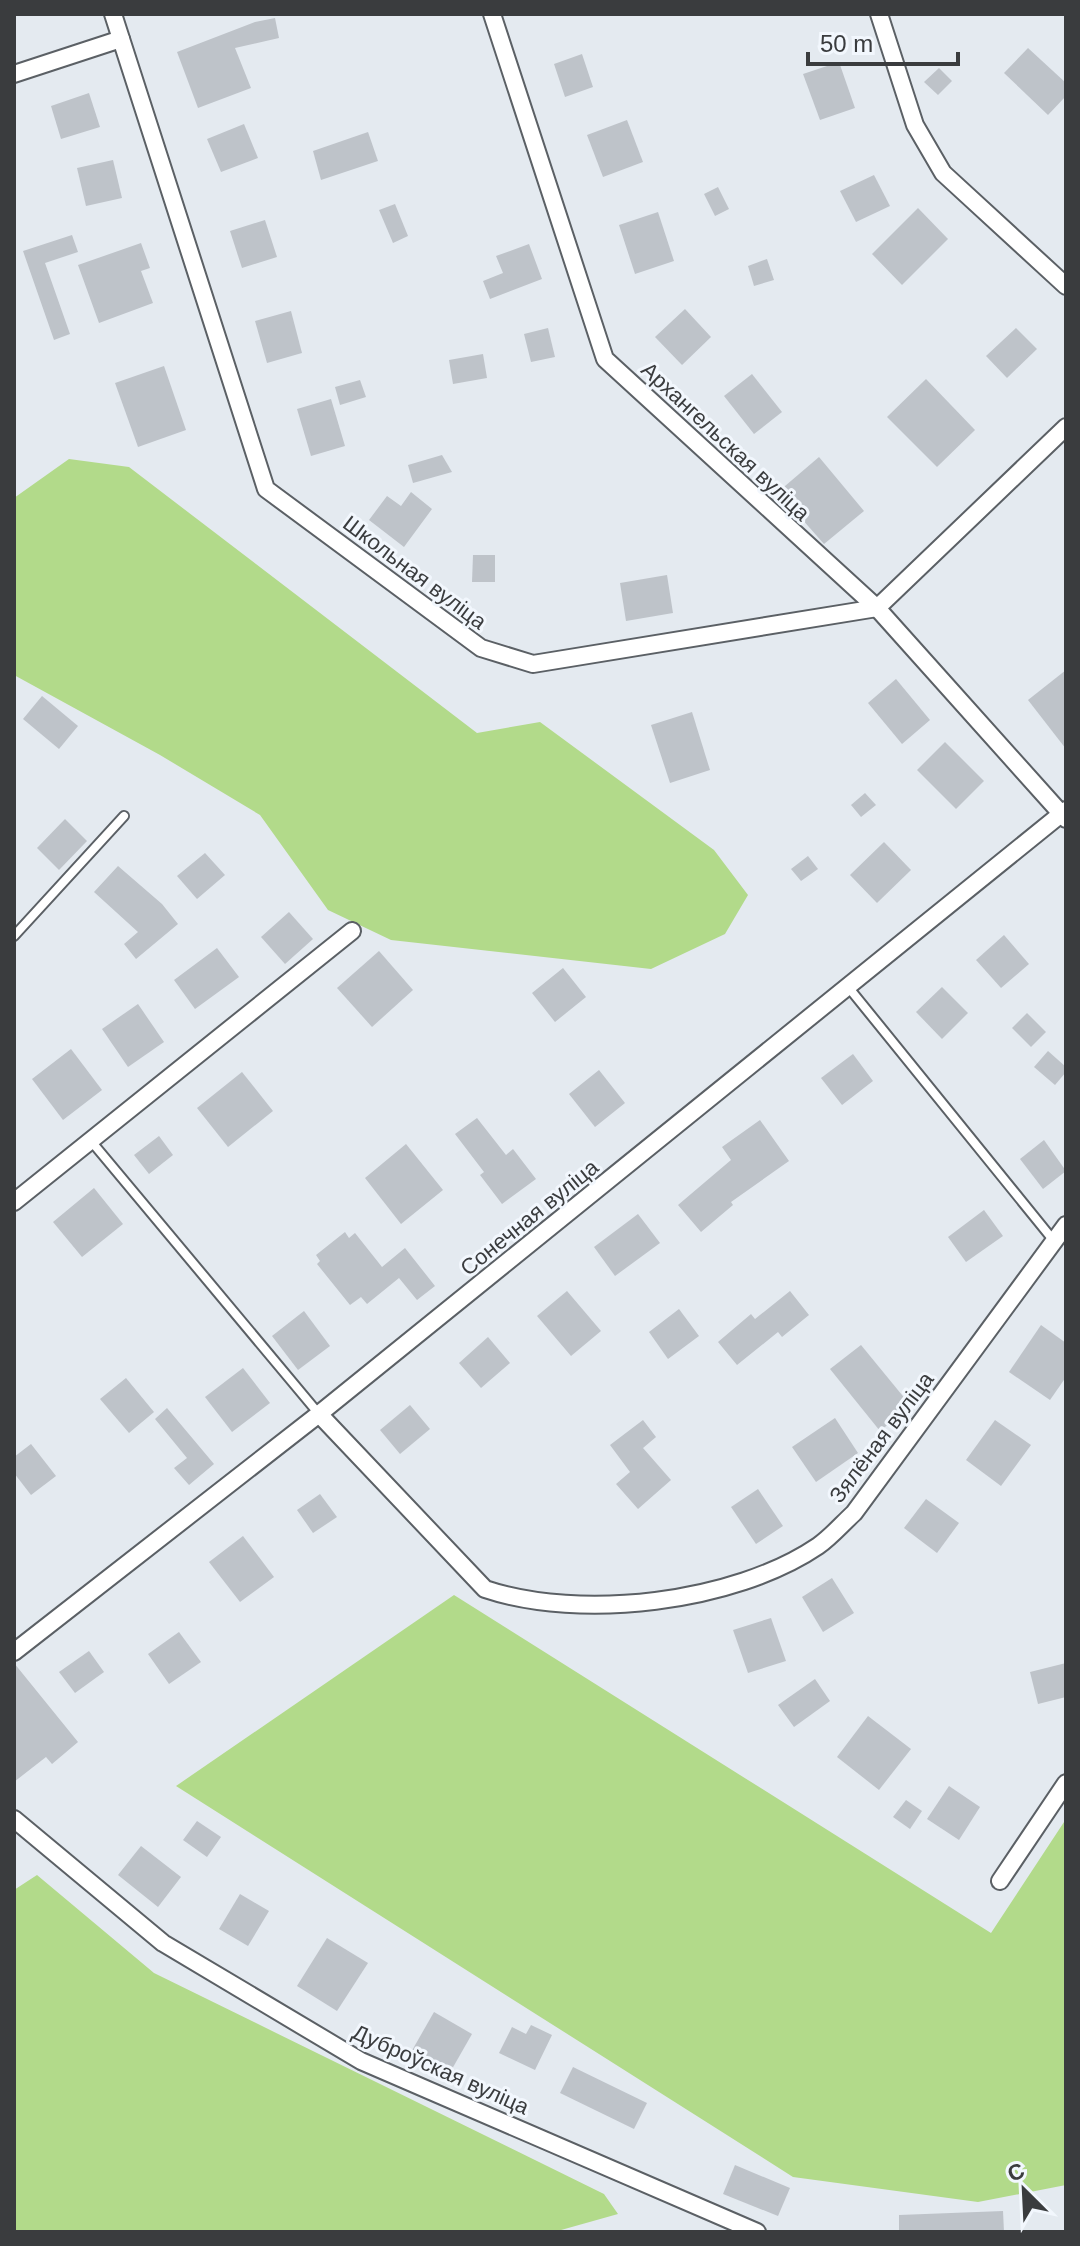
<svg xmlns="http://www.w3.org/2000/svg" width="1080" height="2246" font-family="Helvetica,sans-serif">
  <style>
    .green { fill: #b2da8a }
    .building { fill: #bec3c9 }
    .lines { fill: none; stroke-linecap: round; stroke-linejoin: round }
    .lane-casing { stroke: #5b6065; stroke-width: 12 }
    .street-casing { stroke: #5b6065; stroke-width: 20 }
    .lane { stroke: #fff; stroke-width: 8 }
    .street { stroke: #fff; stroke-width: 16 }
    .labels { text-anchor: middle; stroke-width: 6; stroke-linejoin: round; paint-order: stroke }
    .street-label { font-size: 22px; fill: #3a3c3e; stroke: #f2f7fd }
  </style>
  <rect width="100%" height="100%" fill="#e4eaf0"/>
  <g class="green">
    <polygon points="69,459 129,467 477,733 540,722 714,850 748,895 725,934 651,969 391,940 328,910 260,815 160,755 14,675 14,498"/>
    <polygon points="454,1595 991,1933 1066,1819 1066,2185 978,2202 793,2177 176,1786"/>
    <polygon points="37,1875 154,1973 604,2194 618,2214 554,2232 14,2232 14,1890"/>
  </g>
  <g class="building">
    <polygon points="275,18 279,38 235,48 251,88 198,108 177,52 255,22"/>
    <polygon points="1028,48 1066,83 1066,96 1048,115 1004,73"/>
    <polygon points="582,54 593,87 565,97 554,64"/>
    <polygon points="839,62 855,108 820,120 803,74"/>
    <polygon points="939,68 952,81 938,95 924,82"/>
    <polygon points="89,93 100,127 61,139 51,106"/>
    <polygon points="627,120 643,162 603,177 587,135"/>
    <polygon points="244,124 258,158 221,172 207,139"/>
    <polygon points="368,132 378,161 321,180 313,151"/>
    <polygon points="113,160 122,198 86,206 77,168"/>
    <polygon points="874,175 890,206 856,222 840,191"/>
    <polygon points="718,187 729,209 715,216 704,194"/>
    <polygon points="395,204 408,236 393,243 379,210"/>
    <polygon points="918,208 948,239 902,285 872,254"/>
    <polygon points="658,212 674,261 635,274 619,225"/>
    <polygon points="265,220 277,257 242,268 230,231"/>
    <polygon points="72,235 78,252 45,263 70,334 54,340 23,251"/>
    <polygon points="141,243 150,268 141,271 153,303 99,323 78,265"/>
    <polygon points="529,244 542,279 490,299 483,281 503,273 496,256"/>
    <polygon points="767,259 774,280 754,286 748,266"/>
    <polygon points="685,309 711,337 682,365 655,337"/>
    <polygon points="291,311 302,353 267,363 255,321"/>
    <polygon points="548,328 555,357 531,362 524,334"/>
    <polygon points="1016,328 1037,349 1007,378 986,356"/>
    <polygon points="483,354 487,378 453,384 449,360"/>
    <polygon points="164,366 186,430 138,447 115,383"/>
    <polygon points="752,374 782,412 754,434 724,396"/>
    <polygon points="926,379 975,430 937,467 887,417"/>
    <polygon points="360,380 366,397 340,405 335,387"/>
    <polygon points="331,399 345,446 311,456 297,409"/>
    <polygon points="442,455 452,472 413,483 408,465"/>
    <polygon points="819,457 864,511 824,544 778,492"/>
    <polygon points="411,492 432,509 404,547 369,520 387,496 401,506"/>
    <polygon points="473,555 495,555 495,582 472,582"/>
    <polygon points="667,575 673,613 626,621 620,583"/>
    <polygon points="1066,670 1066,749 1028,700"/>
    <polygon points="896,679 930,720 902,744 868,703"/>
    <polygon points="42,696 78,726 59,749 23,719"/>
    <polygon points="692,712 710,770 670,783 651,725"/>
    <polygon points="945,742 984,781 956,809 917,770"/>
    <polygon points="865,793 876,805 861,817 851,805"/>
    <polygon points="65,819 87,841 59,870 37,848"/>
    <polygon points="884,842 911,870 877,903 850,875"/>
    <polygon points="205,853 225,875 197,899 177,876"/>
    <polygon points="808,856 818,869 801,881 791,869"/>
    <polygon points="118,866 162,904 178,924 136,959 124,944 138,932 94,892"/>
    <polygon points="289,912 313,939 285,964 261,937"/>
    <polygon points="1004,935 1029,964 1001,988 976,960"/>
    <polygon points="217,948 239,977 195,1009 174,980"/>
    <polygon points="379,951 413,990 372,1027 337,988"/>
    <polygon points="563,968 586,997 555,1022 532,993"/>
    <polygon points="942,987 968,1013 942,1039 916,1012"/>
    <polygon points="138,1004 164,1042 128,1067 102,1029"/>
    <polygon points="1027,1013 1046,1032 1031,1047 1012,1028"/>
    <polygon points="71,1049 102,1090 63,1120 32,1079"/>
    <polygon points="1048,1051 1066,1067 1066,1072 1055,1085 1034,1067"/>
    <polygon points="853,1054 873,1081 842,1105 821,1078"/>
    <polygon points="599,1070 625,1103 595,1127 569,1094"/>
    <polygon points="242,1072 273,1111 228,1147 197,1108"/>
    <polygon points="477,1118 506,1155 513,1149 536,1179 502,1204 480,1175 484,1172 455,1134"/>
    <polygon points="760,1120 789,1161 731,1202 733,1205 701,1232 678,1205 731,1160 722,1147"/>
    <polygon points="159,1136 173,1155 149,1174 134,1155"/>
    <polygon points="1044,1140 1066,1171 1043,1189 1020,1159"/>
    <polygon points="406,1144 443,1190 401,1224 365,1178"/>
    <polygon points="94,1188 123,1224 82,1257 53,1222"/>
    <polygon points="984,1210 1003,1236 966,1262 948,1237"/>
    <polygon points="638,1214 660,1243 615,1276 594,1247"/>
    <polygon points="345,1232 349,1238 355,1233 382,1267 405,1248 435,1286 417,1300 399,1278 367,1304 361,1297 350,1305 317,1264 320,1261 316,1255"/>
    <polygon points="567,1291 601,1331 571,1356 537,1316"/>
    <polygon points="790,1291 809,1315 782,1337 778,1332 737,1365 718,1342 751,1314 755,1319"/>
    <polygon points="679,1309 699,1336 668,1359 649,1332"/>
    <polygon points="304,1311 330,1346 298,1370 272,1336"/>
    <polygon points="1041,1325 1066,1343 1066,1377 1050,1400 1009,1372"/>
    <polygon points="488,1337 510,1363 481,1388 459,1363"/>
    <polygon points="861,1345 911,1406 880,1431 830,1369"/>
    <polygon points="243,1368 270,1403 232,1432 205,1397"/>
    <polygon points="126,1378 154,1412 129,1433 100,1399"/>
    <polygon points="410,1405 430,1429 400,1454 380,1430"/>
    <polygon points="167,1408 214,1464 189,1485 174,1468 187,1458 155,1419"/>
    <polygon points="835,1418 858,1453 816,1482 792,1447"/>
    <polygon points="643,1420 656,1437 643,1448 671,1480 638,1509 616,1484 630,1472 610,1445"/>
    <polygon points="995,1420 1031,1445 1001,1486 966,1460"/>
    <polygon points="31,1444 56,1476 31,1495 14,1473 14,1457"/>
    <polygon points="758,1489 783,1526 756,1544 731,1507"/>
    <polygon points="320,1494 337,1517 313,1533 297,1510"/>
    <polygon points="926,1499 959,1523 937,1553 904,1528"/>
    <polygon points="243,1536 274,1577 240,1602 209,1562"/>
    <polygon points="832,1578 854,1613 823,1632 802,1597"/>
    <polygon points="771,1618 786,1661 748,1673 733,1630"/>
    <polygon points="179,1632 201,1662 169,1684 148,1654"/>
    <polygon points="89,1651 104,1672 75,1693 59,1672"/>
    <polygon points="14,1663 78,1742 52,1764 46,1757 14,1782"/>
    <polygon points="1066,1663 1066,1697 1038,1704 1030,1672"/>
    <polygon points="815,1679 830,1701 794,1727 778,1705"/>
    <polygon points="868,1716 911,1749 879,1790 837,1757"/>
    <polygon points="949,1786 980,1807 959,1840 927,1819"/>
    <polygon points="906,1800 922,1811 910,1829 893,1817"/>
    <polygon points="197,1821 221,1837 207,1857 183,1840"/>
    <polygon points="141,1846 181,1877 158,1907 118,1875"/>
    <polygon points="240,1894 269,1911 248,1946 219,1929"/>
    <polygon points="327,1938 368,1963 337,2011 297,1986"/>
    <polygon points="434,2012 472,2034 448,2076 410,2054"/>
    <polygon points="531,2025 552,2035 535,2070 499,2053 512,2027 526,2034"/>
    <polygon points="573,2067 647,2103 634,2129 560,2093"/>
    <polygon points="735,2165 790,2188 778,2216 723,2194"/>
    <polygon points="1003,2211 1004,2232 899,2232 899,2215"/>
  </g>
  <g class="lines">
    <defs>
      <g id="lane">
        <polyline points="14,936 124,816"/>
        <polyline points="849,988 1054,1241"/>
        <polyline points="91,1141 319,1414"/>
      </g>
      <g id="street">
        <polyline points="113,14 266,489 481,648 533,664 877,608 1066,427"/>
        <polyline points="492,14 605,359 877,608 1066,819"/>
        <polyline points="879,14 915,125 943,173 1066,286"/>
        <polyline points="14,74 121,39"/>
        <polyline points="14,1202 352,931"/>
        <path d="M319 1414 485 1589C580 1621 734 1603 818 1546 831 1537 842 1524 854 1513L1066 1225"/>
        <polyline points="14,1652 319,1414 1066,810"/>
        <polyline points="14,1819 163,1943 361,2061 757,2232"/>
        <polyline points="1000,1881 1066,1783"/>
      </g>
    </defs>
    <use href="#lane" class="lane-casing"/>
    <use href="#street" class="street-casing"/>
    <use href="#lane" class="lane"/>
    <use href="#street" class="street"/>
  </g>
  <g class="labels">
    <g class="street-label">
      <text transform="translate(726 441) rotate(43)" y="8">Архангельская вуліца</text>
      <text transform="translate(415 572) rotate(37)" y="8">Школьная вуліца</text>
      <text transform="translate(529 1217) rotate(-39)" y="8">Сонечная вуліца</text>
      <text transform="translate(881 1437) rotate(-53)" y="8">Зялёная вуліца</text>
      <text transform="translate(441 2069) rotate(24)" y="8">Дуброўская вуліца</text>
    </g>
  </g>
  <rect width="1080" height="2246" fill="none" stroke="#3a3c3e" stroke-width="32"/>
  <g transform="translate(1024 2190) rotate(336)" stroke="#f2f7fd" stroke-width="6" paint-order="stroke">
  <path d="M0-6L14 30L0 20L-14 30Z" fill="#3a3c3e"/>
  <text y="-12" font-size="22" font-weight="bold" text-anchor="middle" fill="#3a3c3e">С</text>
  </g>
  <path d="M808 52v12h150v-12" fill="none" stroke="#3a3c3e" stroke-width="4"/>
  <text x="820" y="52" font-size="24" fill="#3a3c3e" stroke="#f2f7fd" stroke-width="6" paint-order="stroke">50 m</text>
</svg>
